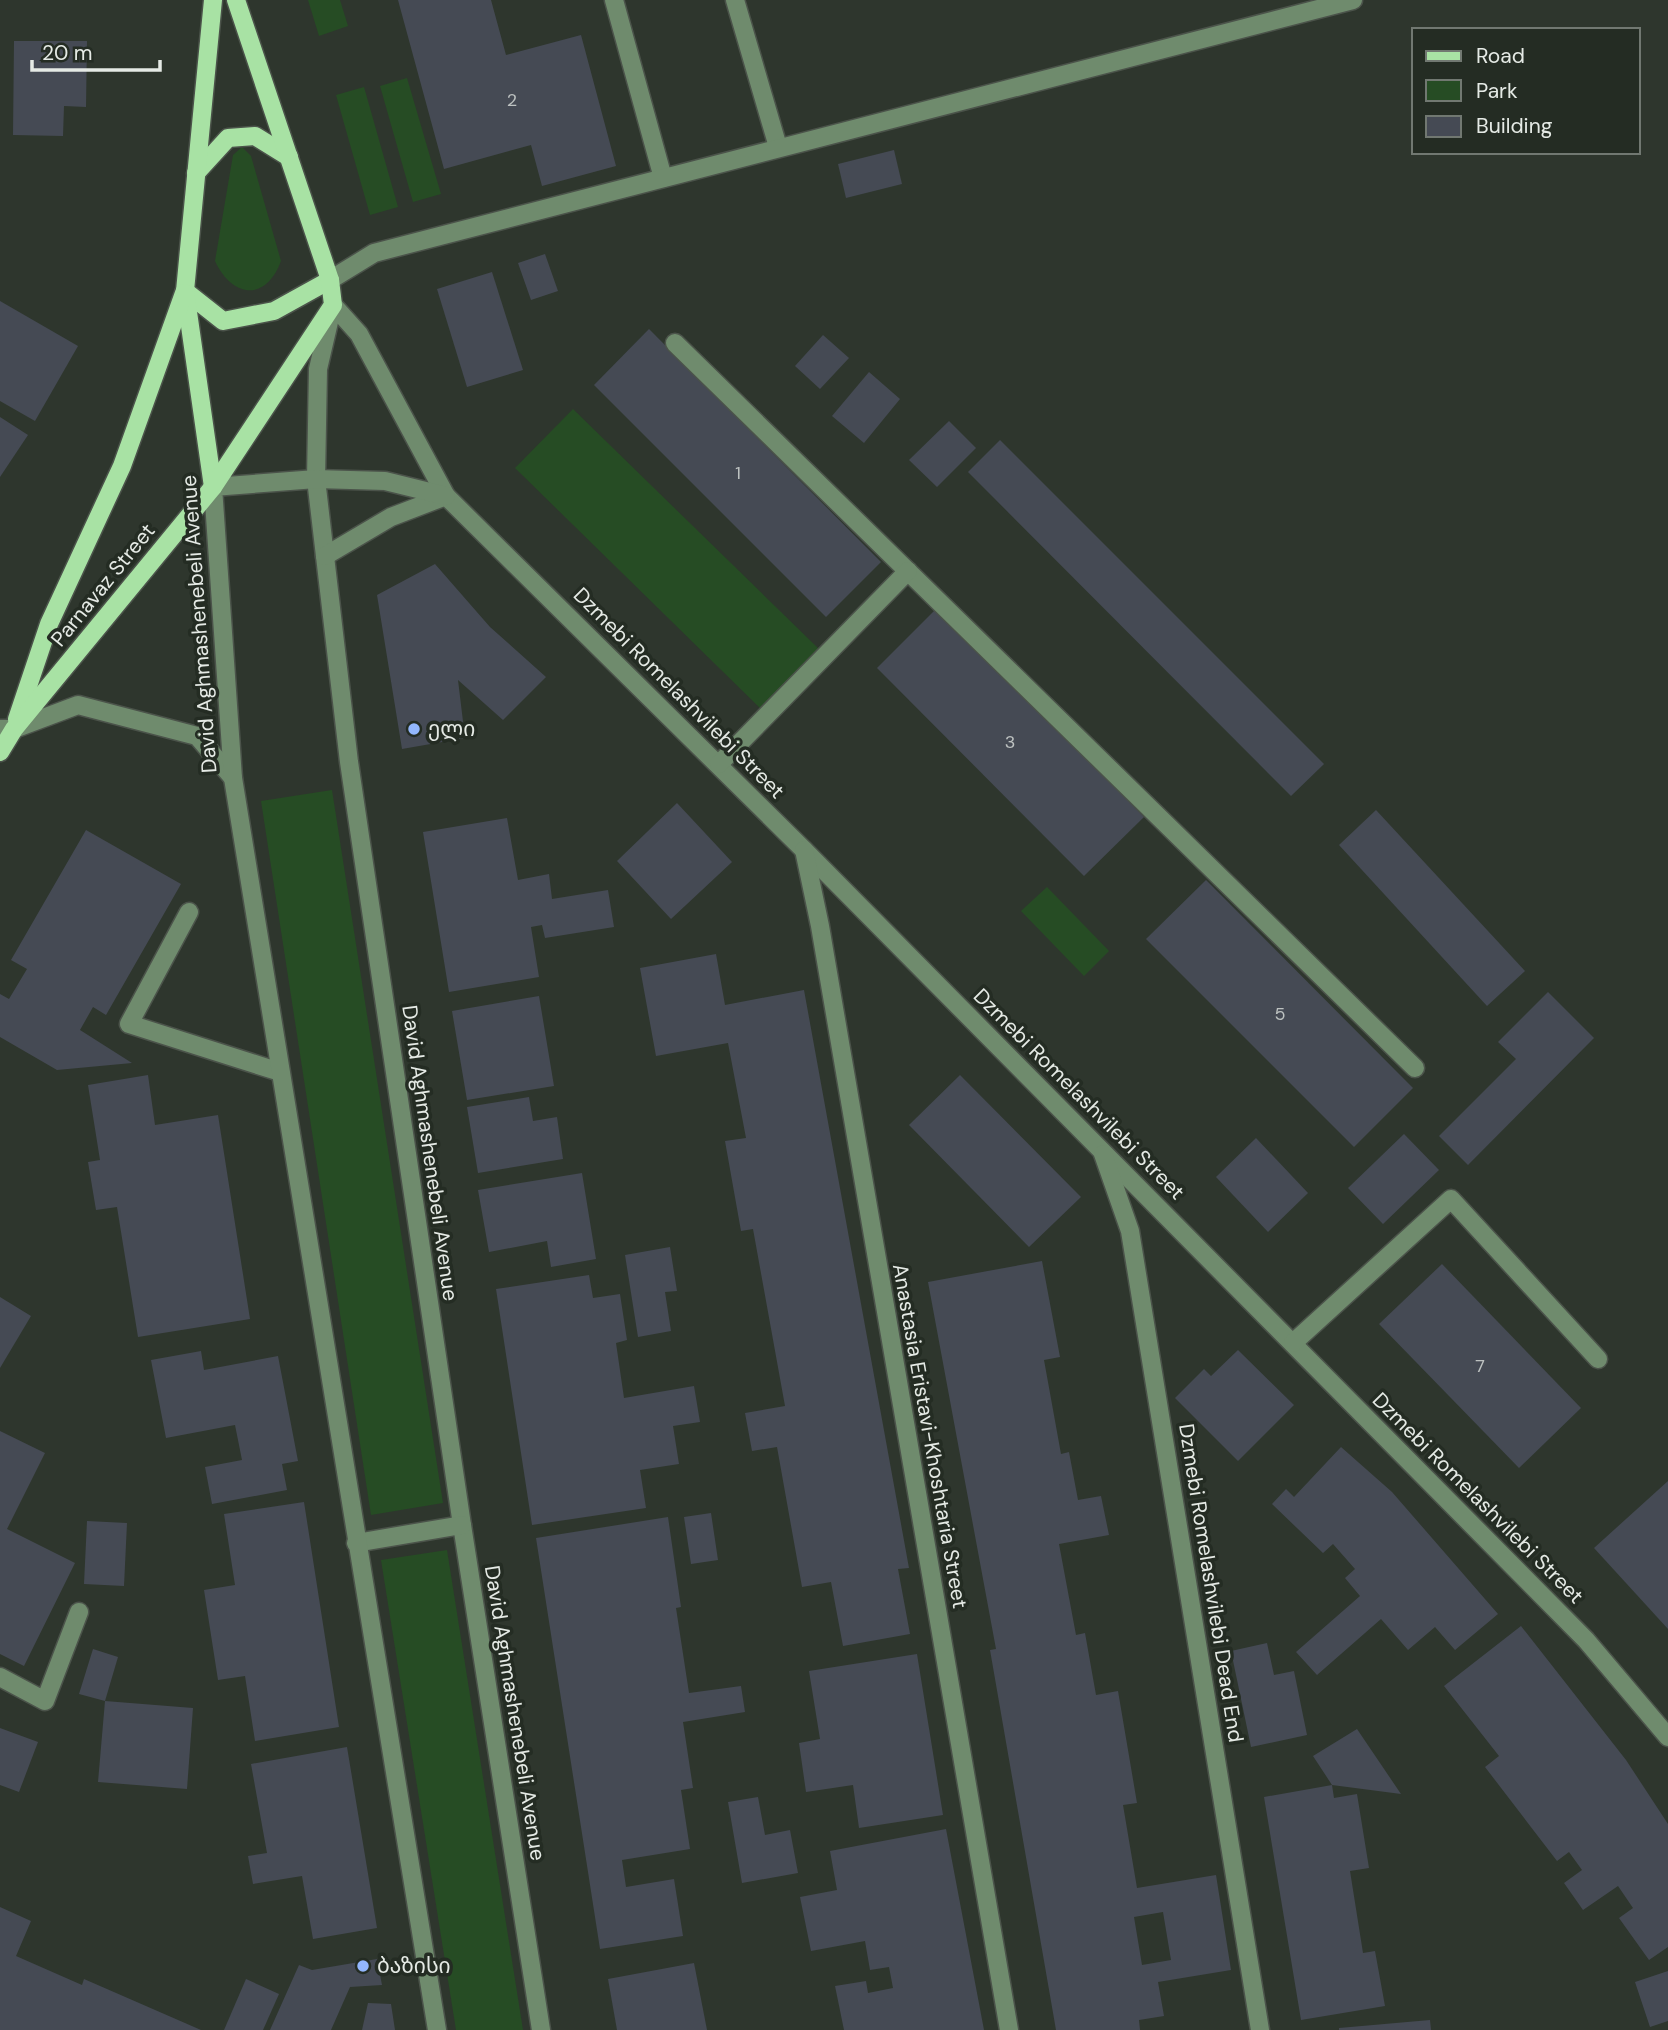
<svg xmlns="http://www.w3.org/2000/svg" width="1668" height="2030" font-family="'DM Sans','Noto Sans Georgian',sans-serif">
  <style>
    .green { fill: #264c24 }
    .building { fill: #454a54; fill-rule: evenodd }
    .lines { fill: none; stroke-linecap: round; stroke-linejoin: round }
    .minor-casing { stroke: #4b534a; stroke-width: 21 }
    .major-casing { stroke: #4b534a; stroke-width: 21 }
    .minor { stroke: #6f8b6d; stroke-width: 18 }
    .major { stroke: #a8e2a4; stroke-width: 18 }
    .poi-dot { fill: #93b7fd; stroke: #242c23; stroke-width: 2.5 }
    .labels { text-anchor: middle; stroke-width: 7; stroke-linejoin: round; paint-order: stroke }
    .number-label { font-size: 18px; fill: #bdc2c1 }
    .street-label { font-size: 21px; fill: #e5eae5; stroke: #242c23 }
    .poi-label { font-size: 21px; fill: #e5eae5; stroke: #242c23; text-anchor: start }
  </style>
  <rect width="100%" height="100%" fill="#2e362d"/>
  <g class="green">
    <polygon points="308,0 340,0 348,26 319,36"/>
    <polygon points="407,78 441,194 413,202 380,86"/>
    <polygon points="364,87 398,207 370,215 336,95"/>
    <path d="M242 147 251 156 281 261C266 302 232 298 215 261L233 155Z"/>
    <polygon points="573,409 820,650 762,710 515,468"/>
    <polygon points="332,790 443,1503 371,1515 261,801"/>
    <polygon points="1047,887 1109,951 1084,976 1021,911"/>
    <polygon points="447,1550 523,2030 456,2030 381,1560"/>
  </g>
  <g class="building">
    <polygon points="398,0 491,0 506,55 581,35 616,166 542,186 531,145 444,169"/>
    <polygon points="14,41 87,41 86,107 64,106 63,136 13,135"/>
    <polygon points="894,150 902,184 846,198 838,164"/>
    <polygon points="545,254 558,291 531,300 518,263"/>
    <polygon points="492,272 523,370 467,387 437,289"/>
    <polygon points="0,301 78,346 35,421 0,401"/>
    <polygon points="649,329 881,562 826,617 594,385"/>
    <polygon points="823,335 849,358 820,389 795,366"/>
    <polygon points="869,372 900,399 864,443 832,416"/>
    <polygon points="0,417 28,435 0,477"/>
    <polygon points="949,421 976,448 937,487 909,460"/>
    <polygon points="1000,440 1324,764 1291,796 968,472"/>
    <polygon points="435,564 490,627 546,677 503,720 458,680 465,738 402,749 377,595"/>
    <polygon points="936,609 1144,817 1084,876 877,668"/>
    <polygon points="677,803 732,862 671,919 617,861"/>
    <polygon points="1376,810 1525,971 1487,1006 1339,845"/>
    <polygon points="507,818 518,880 549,874 552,899 608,890 614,927 545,938 542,925 531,927 539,977 449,992 423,832"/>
    <polygon points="86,830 181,884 106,1015 93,1007 80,1030 132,1063 57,1070 0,1037 0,994 9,999 27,969 11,960"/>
    <polygon points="1206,880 1413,1088 1354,1147 1146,939"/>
    <polygon points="716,954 725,1005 804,990 909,1568 898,1569 910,1634 843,1646 831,1582 802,1587 777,1447 752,1451 745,1413 785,1406 753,1229 741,1231 725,1141 746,1138 728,1043 656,1056 640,968"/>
    <polygon points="1548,992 1594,1038 1468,1165 1439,1136 1516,1059 1498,1042"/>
    <polygon points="539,996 554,1086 467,1100 452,1011"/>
    <polygon points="148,1075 155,1125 218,1115 250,1319 138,1337 117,1207 96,1210 88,1162 100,1160 88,1085"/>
    <polygon points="960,1075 1081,1197 1029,1247 909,1125"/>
    <polygon points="529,1097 533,1121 557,1117 563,1159 478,1173 467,1107"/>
    <polygon points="1404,1134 1439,1170 1383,1224 1348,1188"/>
    <polygon points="1256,1138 1308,1193 1268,1232 1216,1177"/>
    <polygon points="582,1173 596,1259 551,1267 547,1241 489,1252 478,1190"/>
    <polygon points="670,1247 677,1291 665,1292 671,1331 638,1337 625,1255"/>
    <path d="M1042 1261 1060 1357 1044 1360 1061 1454 1069 1452 1078 1500 1101 1496 1109 1535 1059 1544 1076 1635 1085 1633 1096 1695 1118 1691 1137 1803 1123 1805 1137 1888 1216 1875 1231 1970 1158 1982 1164 2016 1139 2020 1140 2030H1056L990 1650 996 1649 928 1282ZM1163 1912 1171 1960 1142 1965 1134 1917Z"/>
    <polygon points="1442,1264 1581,1408 1519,1468 1379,1324"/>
    <polygon points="589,1275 593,1298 620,1294 627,1340 616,1343 624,1398 694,1386 700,1422 673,1426 679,1464 640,1470 646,1508 532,1525 496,1289"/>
    <polygon points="0,1297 31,1316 0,1368"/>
    <polygon points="1238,1350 1294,1405 1238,1461 1175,1398 1204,1369 1211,1376"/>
    <polygon points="201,1351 204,1370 278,1356 298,1461 282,1464 287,1490 212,1504 205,1467 242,1460 235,1425 166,1438 151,1360"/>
    <polygon points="0,1431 45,1453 7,1529 75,1563 24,1666 0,1654"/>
    <polygon points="1341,1447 1392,1492 1498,1614 1455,1650 1435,1627 1408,1650 1381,1619 1317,1675 1296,1652 1360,1596 1345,1578 1355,1569 1333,1544 1323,1553 1272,1504 1286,1489 1294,1497"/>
    <polygon points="1668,1481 1668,1629 1594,1548"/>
    <polygon points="304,1502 339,1727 255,1741 245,1676 218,1680 204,1590 235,1585 224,1514"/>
    <polygon points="711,1513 718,1560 691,1564 684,1517"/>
    <polygon points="668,1517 681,1607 676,1608 689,1693 741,1686 745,1712 683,1722 693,1788 681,1790 690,1849 622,1860 626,1887 674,1879 683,1936 600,1949 536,1538"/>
    <polygon points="87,1521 127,1523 124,1586 84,1584"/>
    <polygon points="1521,1626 1626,1760 1668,1824 1668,1947 1649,1960 1619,1918 1633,1908 1618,1886 1583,1910 1564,1883 1582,1870 1569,1852 1557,1861 1485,1767 1499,1756 1444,1686"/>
    <polygon points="1267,1643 1274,1675 1294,1671 1307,1735 1251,1747 1231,1651"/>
    <polygon points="93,1649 118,1657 105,1701 79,1694"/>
    <polygon points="917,1654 943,1815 859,1828 853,1785 806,1792 799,1743 820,1739 809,1671"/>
    <polygon points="105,1701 193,1708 187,1789 98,1782"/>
    <polygon points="0,1728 38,1742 19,1792 0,1785"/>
    <polygon points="1357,1729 1401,1794 1332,1785 1334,1798 1357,1794 1369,1868 1350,1871 1363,1953 1375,1951 1385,2006 1301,2020 1264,1797 1332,1785 1313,1756"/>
    <polygon points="347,1747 377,1928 313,1939 302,1876 253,1884 248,1856 267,1853 251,1764"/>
    <polygon points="758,1797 765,1835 790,1830 798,1873 742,1883 728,1802"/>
    <polygon points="946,1829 984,2030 844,2030 835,1986 866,1981 868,1993 893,1988 889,1967 870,1970 865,1941 811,1951 800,1897 837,1890 830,1851"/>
    <polygon points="0,1907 31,1921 16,1956 82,1985 84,1979 201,2030 0,2030"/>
    <polygon points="377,1959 382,1985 350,1987 331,2030 270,2030 299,1965 312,1970"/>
    <polygon points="694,1963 707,2030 617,2030 608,1979"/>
    <polygon points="1668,1971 1668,2021 1650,2027 1635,1982"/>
    <polygon points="246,1979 279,1994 263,2030 224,2030"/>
    <polygon points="368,2003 391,2004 395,2030 362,2030"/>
    <polygon points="1430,2020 1431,2030 1339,2030 1339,2028"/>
  </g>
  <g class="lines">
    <defs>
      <g id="minor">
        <polyline points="614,0 663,178"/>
        <polyline points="735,0 778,147"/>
        <polyline points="330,280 374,253 1353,0"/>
        <polyline points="333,305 359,334 446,496 804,850 1586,1640 1668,1737"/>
        <polyline points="332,309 318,369 316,479 349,762 462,1525 541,2030"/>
        <polyline points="675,343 1415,1068"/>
        <polyline points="325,556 391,517 446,496"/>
        <polyline points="0,729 14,729 78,705 197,736 233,778"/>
        <polyline points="719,764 908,571"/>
        <polyline points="804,850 820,926 1009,2030"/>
        <polyline points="189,912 129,1024 280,1072"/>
        <polyline points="1103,1154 1130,1231 1260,2030"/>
        <polyline points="1293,1343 1451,1199 1598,1359"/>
        <polyline points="356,1543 462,1525"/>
        <polyline points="0,1677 45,1701 79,1612"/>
        <polyline points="437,2030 233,778 213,487 316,479 385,481 446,496"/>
      </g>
      <g id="major">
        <polyline points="196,173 228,138 255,136 289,157"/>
        <polyline points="185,291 223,321 274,311 330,280"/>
        <polyline points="213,487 185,291 213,0"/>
        <polyline points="17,719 49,624 122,466 184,293"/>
        <polyline points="0,752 14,729 213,487 333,305 330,280 236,0"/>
      </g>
    </defs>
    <use href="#minor" class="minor-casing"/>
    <use href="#major" class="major-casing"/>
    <use href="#minor" class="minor"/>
    <use href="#major" class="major"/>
  </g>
  <g class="poi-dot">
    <circle cx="414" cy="729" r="7"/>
    <circle cx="363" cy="1966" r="7"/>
  </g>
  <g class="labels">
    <g class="number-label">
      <text x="512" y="106">2</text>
      <text x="738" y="479">1</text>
      <text x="1010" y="748">3</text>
      <text x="1280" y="1020">5</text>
      <text x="1480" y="1372">7</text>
    </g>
    <g class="street-label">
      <text transform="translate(103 585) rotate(-51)" y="7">Parnavaz Street</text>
      <text transform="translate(199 624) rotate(-94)" y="7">David Aghmashenebeli Avenue</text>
      <text transform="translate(679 693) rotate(45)" y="7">Dzmebi Romelashvilebi Street</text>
      <text transform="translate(1079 1094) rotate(45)" y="7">Dzmebi Romelashvilebi Street</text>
      <text transform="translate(430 1153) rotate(82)" y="7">David Aghmashenebeli Avenue</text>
      <text transform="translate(930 1436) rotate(80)" y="7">Anastasia Eristavi-Khoshtaria Street</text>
      <text transform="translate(1478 1498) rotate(45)" y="7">Dzmebi Romelashvilebi Street</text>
      <text transform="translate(1211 1583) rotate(81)" y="7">Dzmebi Romelashvilebi Dead End</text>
      <text transform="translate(515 1713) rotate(81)" y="7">David Aghmashenebeli Avenue</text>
    </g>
    <g class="poi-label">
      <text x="428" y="736">ელი</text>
      <text x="377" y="1973">ბაზისი</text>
    </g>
  </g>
  <rect x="1412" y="28" width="228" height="126" fill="#242c23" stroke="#717871" stroke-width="2"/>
  <rect x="1426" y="51" width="35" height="10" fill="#a8e2a4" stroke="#717871" stroke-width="2"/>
  <text x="1476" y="63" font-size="21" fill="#e5eae5">Road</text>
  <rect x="1426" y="80" width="35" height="21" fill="#264c24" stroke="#717871" stroke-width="2"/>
  <text x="1476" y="98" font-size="21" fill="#e5eae5">Park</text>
  <rect x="1426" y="116" width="35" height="21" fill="#454a54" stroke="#717871" stroke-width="2"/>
  <text x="1476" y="133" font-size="21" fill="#e5eae5">Building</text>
  <path d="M32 60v10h128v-10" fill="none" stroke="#e5eae5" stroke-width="3.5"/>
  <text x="42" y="60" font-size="21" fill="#e5eae5" stroke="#242c23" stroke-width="5" paint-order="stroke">20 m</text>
</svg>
